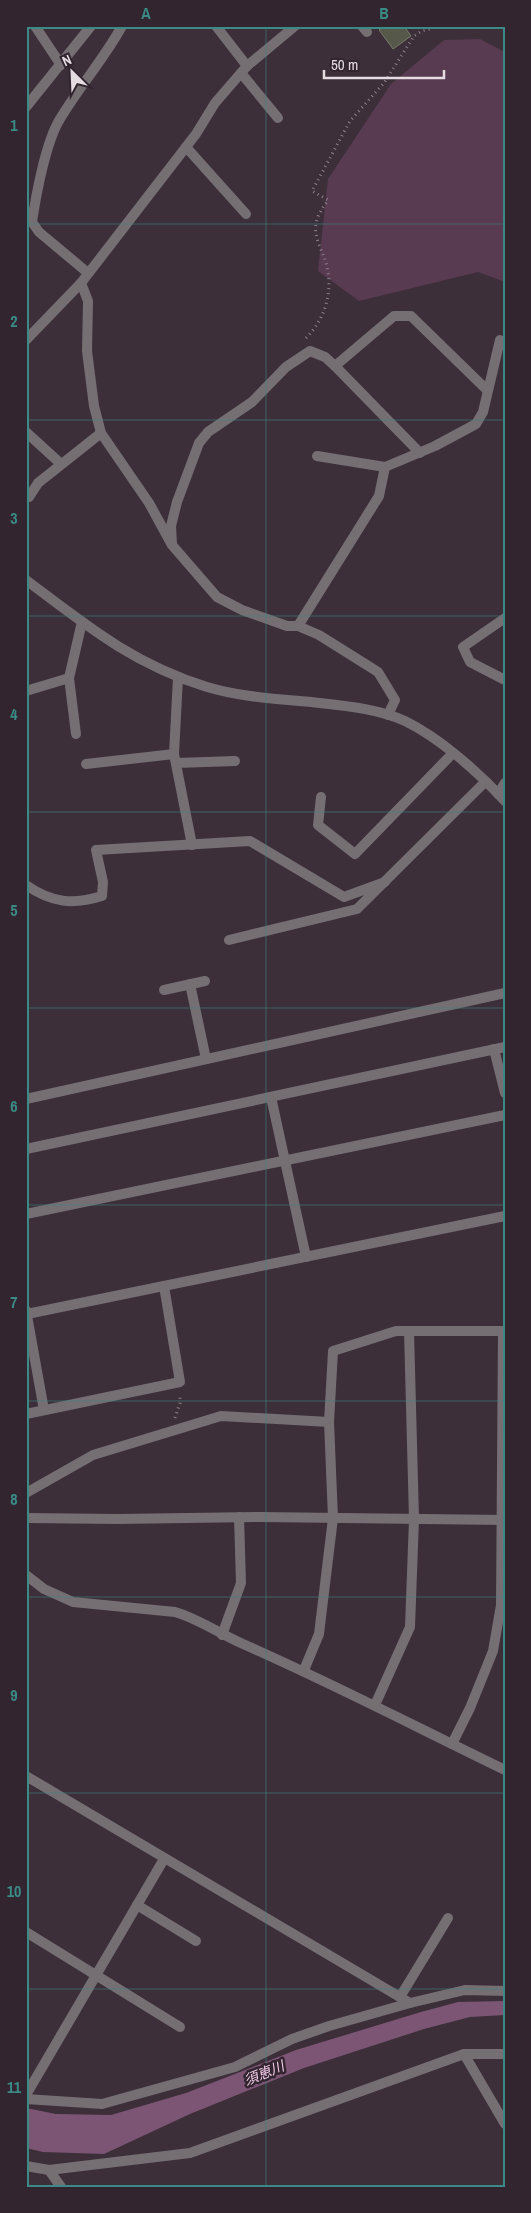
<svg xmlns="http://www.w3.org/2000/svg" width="531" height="2213" font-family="'Archivo Narrow','Noto Sans JP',sans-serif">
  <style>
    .green { fill: #583a51 }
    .water { fill: #7c5574 }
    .building { fill: #565949; stroke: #767a69 }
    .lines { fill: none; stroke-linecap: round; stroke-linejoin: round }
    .path { stroke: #8c8189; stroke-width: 3; stroke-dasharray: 1 4; stroke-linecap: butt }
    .minor { stroke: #756e73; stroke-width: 10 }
    .tertiary { stroke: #756e73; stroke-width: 10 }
    .grid { fill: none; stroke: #3a8a85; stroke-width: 1; stroke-opacity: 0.55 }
    .labels { text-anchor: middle; stroke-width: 5; stroke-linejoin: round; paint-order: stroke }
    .water-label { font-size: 14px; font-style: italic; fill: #f7cfed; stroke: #32252f }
    .neatline { fill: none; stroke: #3a8a85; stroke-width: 2 }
    .grid-label { font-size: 16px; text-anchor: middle; font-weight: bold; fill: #3a8a85 }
  </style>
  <rect width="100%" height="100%" fill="#3c2f39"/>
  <polygon class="green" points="480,39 505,52 505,282 478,272 359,301 318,271 328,179 391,84 444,40"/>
  <polygon class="water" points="505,2001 505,2015 470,2017 424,2029 304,2068 190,2114 104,2154 43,2152 26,2148 26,2108 56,2114 111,2115 186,2093 296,2050 421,2012 458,2002"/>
  <polygon class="building" points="385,26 404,26 411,36 393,49 379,30"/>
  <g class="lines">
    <g class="path">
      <path d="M306 338C327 317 335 286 324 257 320 247 314 235 316 224 317 215 323 208 328 200L312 191 350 121 384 83 414 36 422 31 430 29 429 26"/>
      <polyline points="175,1418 180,1403 180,1395"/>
    </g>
    <g class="minor">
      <polyline points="35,26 61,65"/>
      <polyline points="216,26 247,66"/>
      <polyline points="362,26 367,32"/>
      <polyline points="241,73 278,118"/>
      <polyline points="26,107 91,26"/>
      <polyline points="186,147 246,214"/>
      <path d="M88 273 39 232 32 222C36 195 46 141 60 119 79 87 104 59 122 26"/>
      <polyline points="81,283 88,301 87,351 94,406 101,433 149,503 172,545 217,597 242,610 287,626 298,626 319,635 378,672 395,700 388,715"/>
      <polyline points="26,340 81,283 196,134 215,103 247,66 295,26"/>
      <polyline points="335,366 394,316 411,316 487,390"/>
      <polyline points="26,432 61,464"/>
      <polyline points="317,456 385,467"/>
      <polyline points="29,497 38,483 101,433"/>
      <polyline points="172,544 171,526 177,502 199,443 208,432 252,402 286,367 310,351 325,357 335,366 420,453"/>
      <polyline points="505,618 463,647 470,662 505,680"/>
      <polyline points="298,626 379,496 385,467 435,446 476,424 483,412 500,340"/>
      <polyline points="69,678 76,734"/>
      <polyline points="26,691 69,678 82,622"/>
      <polyline points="174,754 192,845"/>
      <polyline points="176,763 235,761"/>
      <polyline points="86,764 174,754 178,677"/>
      <polyline points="498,794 505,783"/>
      <polyline points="321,797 318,825 355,854 453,753"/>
      <path d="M26 885C52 903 73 905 102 896L103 882 96 850 250 841 344 897 385 882"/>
      <polyline points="229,940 357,909 485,782"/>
      <polyline points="190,984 206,1059"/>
      <polyline points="164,990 205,981"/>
      <polyline points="494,1049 505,1093"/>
      <polyline points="271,1097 306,1257"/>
      <polyline points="26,1149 505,1047"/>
      <polyline points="26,1214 505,1115"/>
      <polyline points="26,1310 44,1410"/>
      <polyline points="27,1314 505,1216"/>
      <polyline points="26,1414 180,1382 164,1286"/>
      <polyline points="26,1493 93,1455 221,1416 329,1422"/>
      <path d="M26 1575 44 1589 73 1602 175 1612C199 1619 220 1634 243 1644 332 1683 418 1728 505 1770"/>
      <polyline points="222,1635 241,1583 239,1517"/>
      <polyline points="304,1670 319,1634 333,1518 329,1422 333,1351 396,1331 505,1331"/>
      <polyline points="375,1705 410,1627 414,1519 409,1331"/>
      <polyline points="452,1744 470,1708 493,1651 501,1605 503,1331"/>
      <polyline points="26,1776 410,2003"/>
      <polyline points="137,1905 196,1941"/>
      <polyline points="26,1932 180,2027"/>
      <polyline points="400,1997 448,1918"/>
      <polyline points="464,2054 505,2124"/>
      <polyline points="26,2095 164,1859"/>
      <polyline points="26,2099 102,2104 235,2067 292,2039 329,2026 410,2003 465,1990 505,1991"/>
      <polyline points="26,2166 49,2170 190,2153 464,2054 505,2054"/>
      <polyline points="49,2170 61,2187"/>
    </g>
    <g class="tertiary">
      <path d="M26 580C87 626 133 664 207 687 244 698 282 699 320 703 347 706 379 709 405 721 440 738 478 772 505 801"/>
      <polyline points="26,1099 505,993"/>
      <polyline points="26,1518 118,1519 260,1517 505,1520"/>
    </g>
  </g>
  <path class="grid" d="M266 26V2187M26 224H505M26 420H505M26 616H505M26 812H505M26 1008H505M26 1205H505M26 1401H505M26 1597H505M26 1793H505M26 1989H505"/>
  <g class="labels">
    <g class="water-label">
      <text transform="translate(264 2073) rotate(-22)" y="5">須恵川</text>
    </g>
  </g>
  <rect width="531" height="2213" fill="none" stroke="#32252f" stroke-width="55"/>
  <g transform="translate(72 72) rotate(336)" stroke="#32252f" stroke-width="4" paint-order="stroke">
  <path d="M0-4L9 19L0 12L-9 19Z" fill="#e5dce2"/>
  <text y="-8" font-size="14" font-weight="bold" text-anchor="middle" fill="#e5dce2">N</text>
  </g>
  <path d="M324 70v8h120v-8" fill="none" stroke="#e5dce2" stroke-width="2.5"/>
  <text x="331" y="70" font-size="15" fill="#e5dce2" stroke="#32252f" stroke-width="4" paint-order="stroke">50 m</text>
  <rect x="28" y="28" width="476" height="2158" class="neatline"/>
  <g class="grid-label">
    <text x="146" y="19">A</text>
    <text x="384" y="19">B</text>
    <text x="14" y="131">1</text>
    <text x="14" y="327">2</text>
    <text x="14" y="524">3</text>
    <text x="14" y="720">4</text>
    <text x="14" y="916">5</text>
    <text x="14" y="1112">6</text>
    <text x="14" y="1308">7</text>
    <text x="14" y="1505">8</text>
    <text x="14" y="1701">9</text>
    <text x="14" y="1897">10</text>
    <text x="14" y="2093">11</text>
  </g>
</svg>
